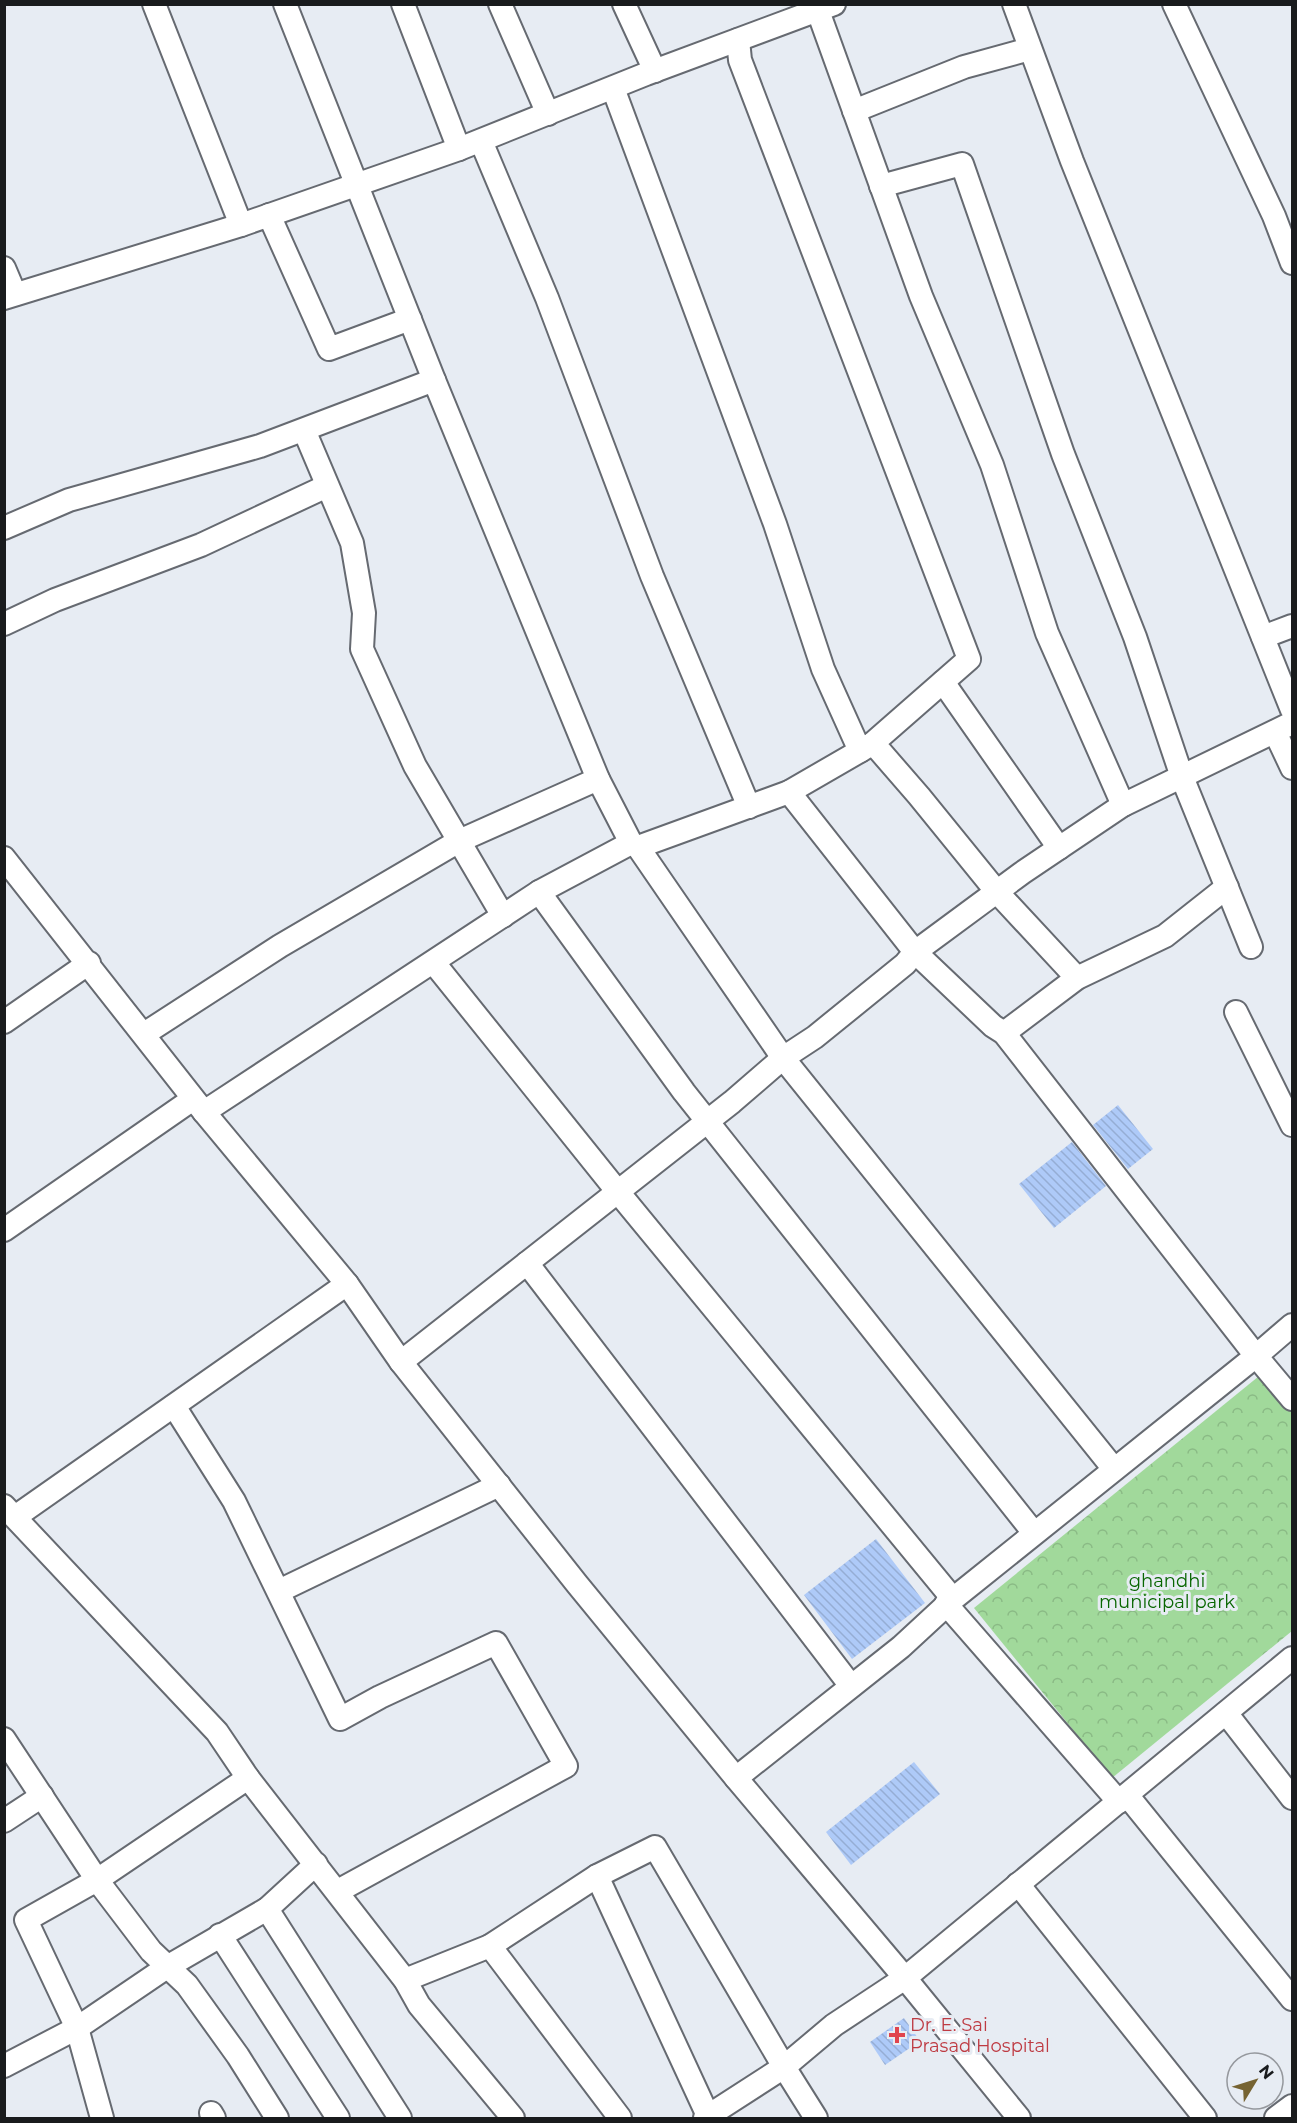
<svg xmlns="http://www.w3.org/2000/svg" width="1297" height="2123" font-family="Montserrat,sans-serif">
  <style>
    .forest { fill: url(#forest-crowns) }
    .building { fill: url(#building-back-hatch) }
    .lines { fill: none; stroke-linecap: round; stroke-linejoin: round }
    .minor-casing { stroke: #666a71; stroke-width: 26 }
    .minor { stroke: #fff; stroke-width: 22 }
    .health-dot { fill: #e0444e; stroke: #e7ecf3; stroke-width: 2 }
    .labels { text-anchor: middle; stroke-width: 6; stroke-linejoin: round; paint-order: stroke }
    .park-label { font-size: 18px; fill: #086601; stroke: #e7ecf3 }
    .health-label { font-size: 18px; fill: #be3a42; stroke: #e7ecf3; text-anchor: start }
  </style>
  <defs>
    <pattern id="forest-crowns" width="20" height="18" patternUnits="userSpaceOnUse" patternTransform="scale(1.5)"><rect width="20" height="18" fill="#a1d99b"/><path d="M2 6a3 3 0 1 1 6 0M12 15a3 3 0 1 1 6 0" fill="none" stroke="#8aba85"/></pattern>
    <pattern id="building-back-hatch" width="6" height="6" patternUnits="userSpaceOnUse" patternTransform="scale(1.5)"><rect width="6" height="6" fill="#aecaf8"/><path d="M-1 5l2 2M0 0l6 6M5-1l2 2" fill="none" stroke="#95add4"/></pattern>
  </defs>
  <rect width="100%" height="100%" fill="#e7ecf3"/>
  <polygon class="forest" points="1264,1372 1292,1407 1292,1631 1112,1778 974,1608"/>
  <g class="building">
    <polygon points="1118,1105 1153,1149 1128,1169 1093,1125"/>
    <polygon points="1072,1142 1106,1186 1054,1228 1019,1184"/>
    <polygon points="876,1539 925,1603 852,1659 804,1595"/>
    <polygon points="914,1762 940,1794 851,1865 826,1832"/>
    <polygon points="904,2018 920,2041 885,2065 870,2042"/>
  </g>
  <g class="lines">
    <defs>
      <g id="minor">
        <polyline points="154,4 241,225"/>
        <polyline points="285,4 434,380 598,779 631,843 638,847 783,1058 1114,1469"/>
        <polyline points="403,4 459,149"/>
        <polyline points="500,4 548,114"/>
        <polyline points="624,4 655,71"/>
        <polyline points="1014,4 1072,161 1292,710"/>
        <polyline points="1174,4 1274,216 1292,263"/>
        <polyline points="818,11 921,296 992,465 1047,633 1123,805"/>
        <polyline points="738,40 740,60 969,659 873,743 919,796 997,892 1077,978"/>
        <polyline points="613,88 775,524 823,669 860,751"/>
        <polyline points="854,111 964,67 1030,49"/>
        <polyline points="481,141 547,298 652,576 749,807"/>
        <polyline points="881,186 962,164 1063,454 1135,637 1182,777 1251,947"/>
        <polyline points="269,215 329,349 410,319"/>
        <polyline points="4,268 15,294"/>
        <polyline points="4,298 241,225 459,149 646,74 834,4"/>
        <polyline points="304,430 352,543 364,613 362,649 415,766 503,916"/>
        <polyline points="4,528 69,500 260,446 434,380"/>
        <polyline points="4,624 55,600 201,545 327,486"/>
        <polyline points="1263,637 1292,626"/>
        <polyline points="943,682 1059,848"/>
        <polyline points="1275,732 1292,768"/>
        <polyline points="638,847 789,792 872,744"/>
        <polyline points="4,858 204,1112 347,1284 401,1362 577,1584 736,1778 905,1978 1019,2118"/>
        <polyline points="539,892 684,1092 1034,1533"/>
        <polyline points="434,963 618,1192 953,1599"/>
        <polyline points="1236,1012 1292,1125"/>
        <polyline points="4,1022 89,963"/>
        <polyline points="1004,1033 1077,978 1165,936 1227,887"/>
        <polyline points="144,1034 280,946 459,841 598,779"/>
        <polyline points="204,1112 539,892 631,843"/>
        <polyline points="4,1230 193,1099"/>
        <polyline points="527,1263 851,1686"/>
        <polyline points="1292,1325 1256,1356 1292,1399"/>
        <polyline points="401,1362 732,1102 783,1058 815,1037 905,964 915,952 1022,873 1123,805 1292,723"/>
        <polyline points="174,1406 234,1501 340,1719 380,1697 496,1643 566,1766 338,1891"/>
        <polyline points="4,1506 217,1732 248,1778 405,1980 419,2005 513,2118"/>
        <polyline points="15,1517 347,1284"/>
        <polyline points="279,1591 499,1485"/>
        <polyline points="946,1604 1119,1802"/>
        <polyline points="1226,1713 1292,1798"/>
        <polyline points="4,1739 97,1880 248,1778"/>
        <polyline points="736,1778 901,1647 953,1599 1256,1356 1004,1033 993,1026 915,952 789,792"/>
        <polyline points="1127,1795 1292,1999"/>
        <polyline points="4,1821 42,1796"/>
        <polyline points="597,1876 709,2118"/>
        <polyline points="1018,1884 1205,2118"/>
        <polyline points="267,1909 400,2118"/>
        <polyline points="220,1935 338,2118"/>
        <polyline points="490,1946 597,1876 655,1847 784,2067 816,2118"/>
        <polyline points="405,1980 490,1946 620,2118"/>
        <polyline points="4,2066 77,2028 167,1967 267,1909 316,1864"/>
        <polyline points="211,2113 214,2118"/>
        <polyline points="102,2118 77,2028 26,1920 97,1880 151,1951 187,1985 238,2056 277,2118"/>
        <polyline points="705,2118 784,2067 834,2025 905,1978 1292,1658"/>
        <polyline points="1276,2118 1292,2106"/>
      </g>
    </defs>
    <use href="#minor" class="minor-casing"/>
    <use href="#minor" class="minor"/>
  </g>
  <path class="health-dot" d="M894 2026h6v6h6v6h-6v6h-6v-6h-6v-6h6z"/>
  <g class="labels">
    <g class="park-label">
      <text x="1167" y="1587">ghandhi<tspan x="1167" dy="21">municipal park</tspan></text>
    </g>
    <g class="health-label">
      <text x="910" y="2031">Dr. E. Sai<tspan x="910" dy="21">Prasad Hospital</tspan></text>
    </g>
  </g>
  <rect width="1297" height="2123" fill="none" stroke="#191b1d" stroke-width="12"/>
  <g transform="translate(1255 2081) rotate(52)"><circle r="28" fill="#e7ecf3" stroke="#95989d" stroke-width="1.5"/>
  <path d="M0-4.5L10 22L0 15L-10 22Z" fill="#766332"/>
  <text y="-9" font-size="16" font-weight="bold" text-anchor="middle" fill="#191b1d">N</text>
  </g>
</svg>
